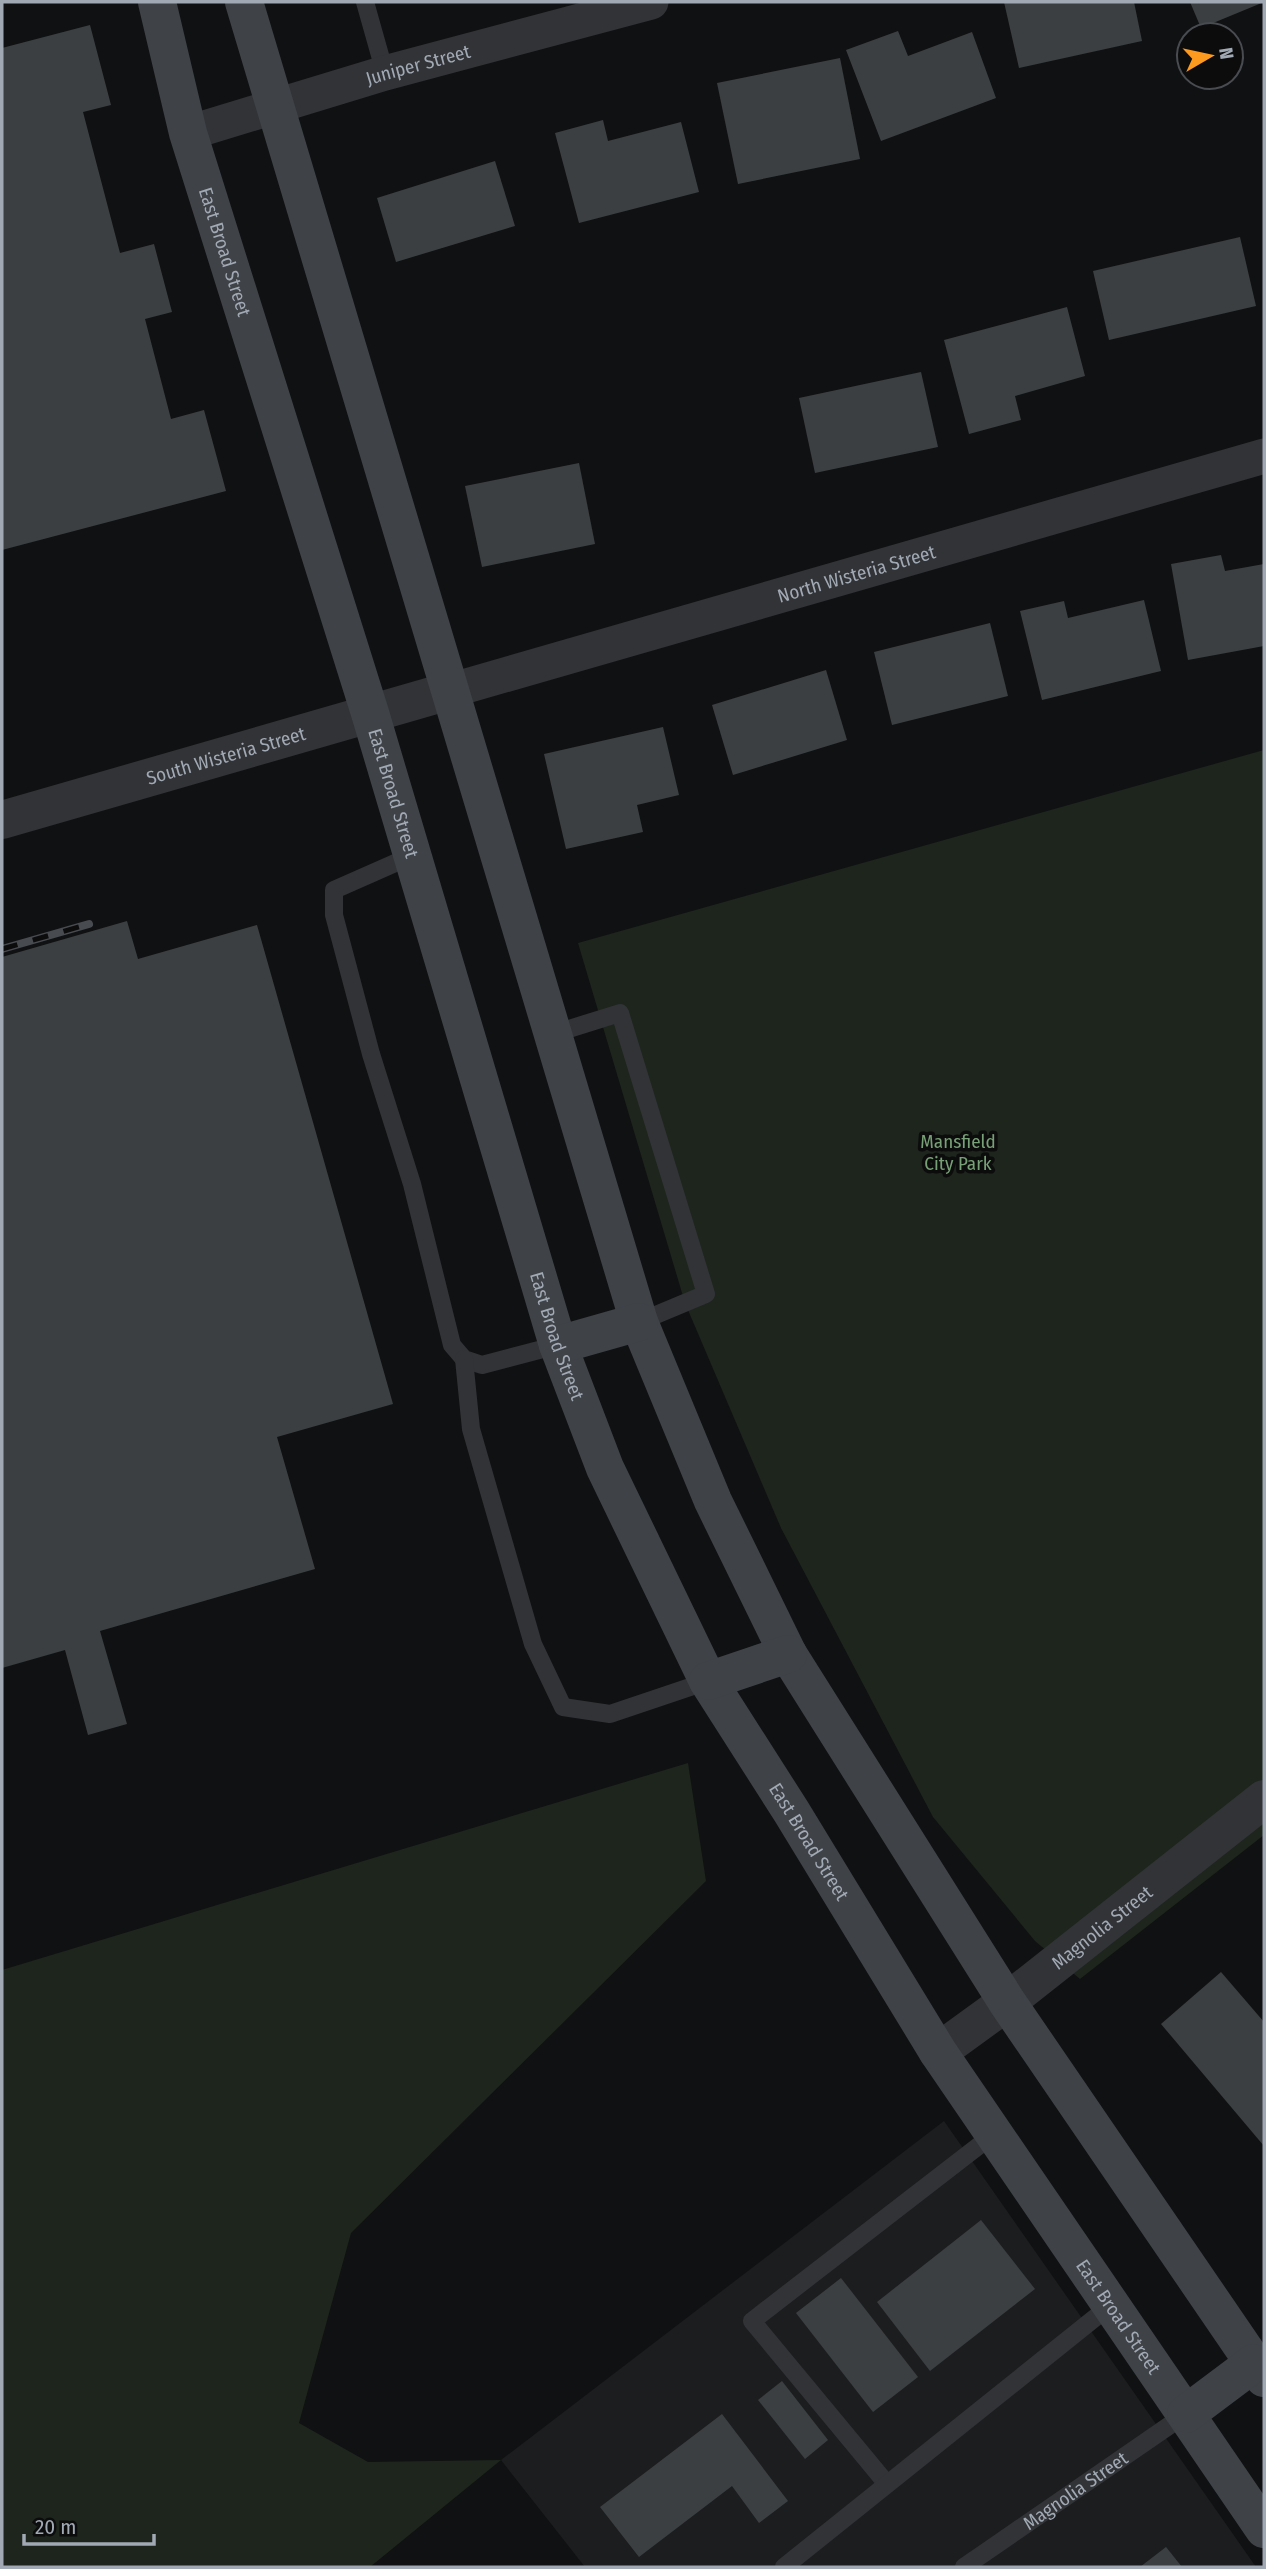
<svg xmlns="http://www.w3.org/2000/svg" width="1266" height="2569" font-family="'Fira Sans Condensed',sans-serif">
  <style>
    .built { fill: #1c1d1f }
    .green { fill: #1d251d }
    .building { fill: #3c3f42 }
    .lines { fill: none; stroke-linecap: round; stroke-linejoin: round }
    .service { stroke: #313337; stroke-width: 18 }
    .minor { stroke: #313337; stroke-width: 35 }
    .tertiary { stroke: #313337; stroke-width: 38 }
    .secondary { stroke: #3f4247; stroke-width: 38 }
    .rail-casing { stroke: #484b50; stroke-width: 8 }
    .rail { stroke: #0c0c0d; stroke-width: 5; stroke-dasharray: 16; stroke-linecap: butt }
    .labels { text-anchor: middle; stroke-width: 7; stroke-linejoin: round; paint-order: stroke }
    .street-label { font-size: 19px; fill: #a1a9b4; stroke: #0c0c0d }
    .park-label { font-size: 19px; fill: #78a076; stroke: #0c0c0d }
  </style>
  <rect width="100%" height="100%" fill="#101112"/>
  <polygon class="built" points="944,2121 1256,2567 585,2567 501,2460"/>
  <g class="green">
    <polygon points="1264,750 1264,1835 1080,1979 1035,1941 933,1817 781,1528 685,1303 578,943"/>
    <polygon points="688,1763 706,1881 351,2233 299,2423 368,2462 501,2460 370,2567 2,2567 2,1970"/>
  </g>
  <g class="building">
    <polygon points="1004,2 1134,2 1142,41 1019,68"/>
    <polygon points="1190,2 1264,2 1201,28"/>
    <polygon points="90,25 111,105 83,112 120,253 154,244 172,312 145,319 171,419 204,410 226,491 2,550 2,48"/>
    <polygon points="898,31 908,56 972,32 996,98 881,141 846,50"/>
    <polygon points="840,58 860,159 738,184 717,83"/>
    <polygon points="603,120 608,141 681,122 699,192 579,223 555,133"/>
    <polygon points="495,161 515,226 396,262 377,198"/>
    <polygon points="1240,237 1256,306 1109,340 1093,271"/>
    <polygon points="1067,307 1085,376 1015,396 1021,420 969,434 944,340"/>
    <polygon points="921,372 938,447 815,473 799,398"/>
    <polygon points="579,463 595,544 482,567 465,486"/>
    <polygon points="1221,555 1225,571 1264,564 1264,646 1188,660 1171,564"/>
    <polygon points="1144,600 1161,671 1042,700 1020,611 1064,601 1068,618"/>
    <polygon points="990,623 1008,696 892,725 874,652"/>
    <polygon points="826,670 847,740 733,775 712,705"/>
    <polygon points="663,727 679,795 637,805 643,832 566,849 544,754"/>
    <polygon points="127,921 138,959 257,925 393,1404 277,1437 315,1569 100,1631 127,1724 88,1735 65,1650 2,1668 2,957"/>
    <polygon points="1221,1972 1264,2022 1264,2146 1161,2024"/>
    <polygon points="981,2220 1035,2289 930,2371 877,2302"/>
    <polygon points="841,2278 918,2377 873,2412 796,2313"/>
    <polygon points="782,2381 828,2440 805,2459 758,2400"/>
    <polygon points="722,2414 788,2501 759,2523 732,2486 639,2557 600,2507"/>
    <polygon points="1166,2547 1182,2567 1140,2567"/>
  </g>
  <g class="lines">
    <g class="service">
      <polyline points="365,2 385,73"/>
      <polyline points="411,856 334,890 334,915 371,1054 412,1184 452,1345 464,1359 482,1365 558,1345"/>
      <polyline points="553,1034 620,1013 706,1294 639,1322"/>
      <polyline points="464,1359 471,1429 533,1644 563,1707 610,1714 708,1681"/>
      <polyline points="887,2484 752,2321 994,2134"/>
      <polyline points="784,2567 1111,2305"/>
      <path id="s1" d="M964 2567 1186 2414"/>
    </g>
    <g class="minor">
      <path id="s2" d="M188 133 385 73 651 2"/>
      <path id="s3" d="M449 691 1264 456"/>
    </g>
    <g class="tertiary">
      <path id="s4" d="M2 820 449 691"/>
      <path id="s5" d="M938 2052 1007 2002 1264 1799"/>
    </g>
    <g class="secondary">
      <path id="s6" d="M157 2 188 133 370 713 558 1345 605 1468 708 1681 791 1811 938 2052 1264 2529"/>
      <polyline points="244,2 639,1322 713,1501 788,1654 1007,2002 1264,2378"/>
      <polyline points="558,1345 639,1322"/>
      <polyline points="708,1681 788,1654"/>
      <polyline points="1186,2414 1254,2363"/>
    </g>
    <defs>
      <polyline id="rail" points="2,949 89,924"/>
    </defs>
    <use href="#rail" class="rail-casing"/>
    <use href="#rail" class="rail"/>
  </g>
  <g class="labels">
    <g class="street-label">
      <text dy="7" stroke="none"><textPath href="#s2" startOffset="240">Juniper Street</textPath></text>
      <text dy="7" stroke="none"><textPath href="#s6" startOffset="259">East Broad Street</textPath></text>
      <text dy="7" stroke="none"><textPath href="#s3" startOffset="424">North Wisteria Street</textPath></text>
      <text dy="7" stroke="none"><textPath href="#s4" startOffset="233">South Wisteria Street</textPath></text>
      <text dy="7" stroke="none"><textPath href="#s6" startOffset="826">East Broad Street</textPath></text>
      <text dy="7" stroke="none"><textPath href="#s6" startOffset="1393">East Broad Street</textPath></text>
      <text dy="7" stroke="none"><textPath href="#s6" startOffset="1960">East Broad Street</textPath></text>
      <text dy="7" stroke="none"><textPath href="#s5" startOffset="206">Magnolia Street</textPath></text>
      <text dy="7" stroke="none"><textPath href="#s6" startOffset="2527">East Broad Street</textPath></text>
      <text dy="7" stroke="none"><textPath href="#s1" startOffset="135">Magnolia Street</textPath></text>
    </g>
    <g class="park-label">
      <text x="958" y="1148">Mansfield<tspan x="958" dy="22">City Park</tspan></text>
    </g>
  </g>
  <rect width="1266" height="2569" fill="none" stroke="#a1a9b4" stroke-width="7"/>
  <g transform="translate(1210 56) rotate(81)"><circle r="33" fill="#0c0c0d" stroke="#484b50" stroke-width="2"/>
  <path d="M0-5L12 26L0 18L-12 26Z" fill="#fc991f"/>
  <text y="-10" font-size="19" font-weight="bold" text-anchor="middle" fill="#a1a9b4">N</text>
  </g>
  <path d="M24 2534v10h130v-10" fill="none" stroke="#a1a9b4" stroke-width="3.5"/>
  <text x="35" y="2534" font-size="21" fill="#a1a9b4" stroke="#0c0c0d" stroke-width="5" paint-order="stroke">20 m</text>
</svg>
